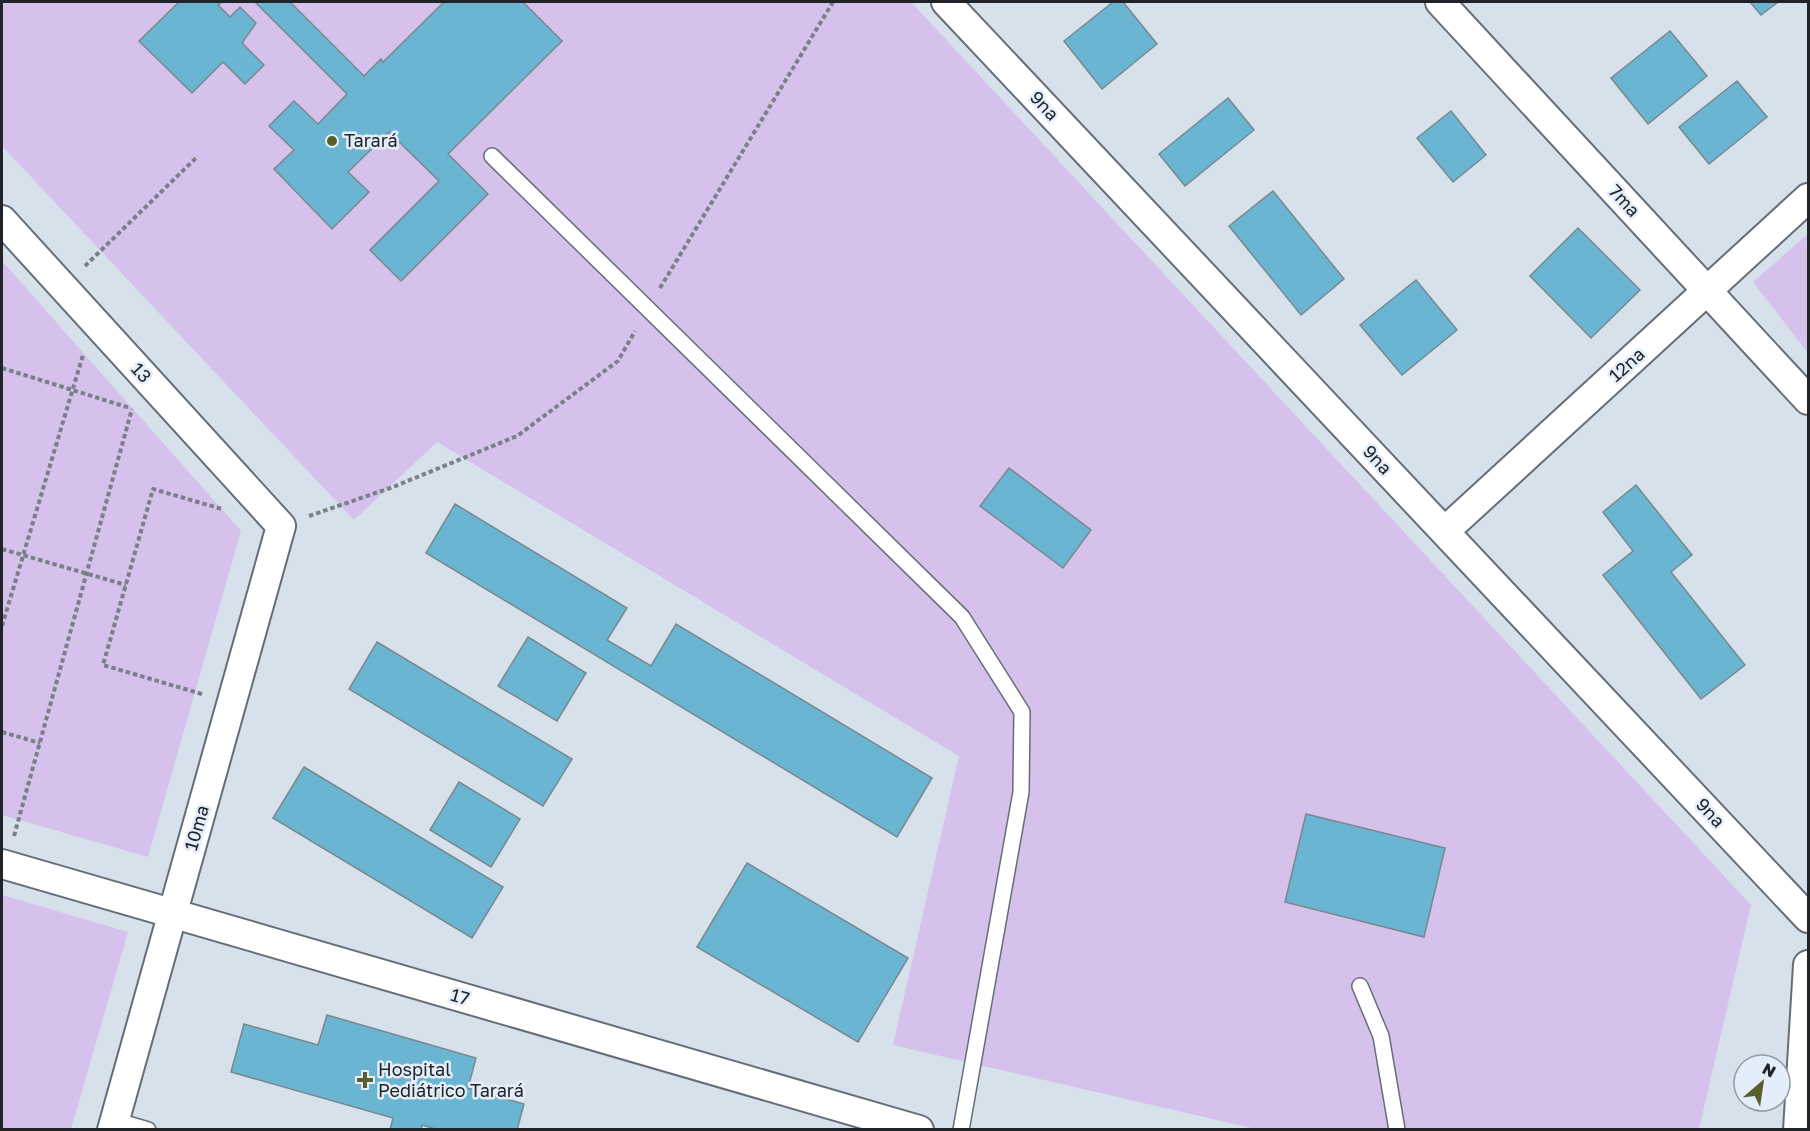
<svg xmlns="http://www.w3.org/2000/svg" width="1810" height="1131" font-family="'Golos Text',sans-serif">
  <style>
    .green { fill: #d5c1ec }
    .building { fill: #6ab6d2; stroke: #79888e; stroke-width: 1.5 }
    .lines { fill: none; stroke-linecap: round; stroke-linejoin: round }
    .service-casing { stroke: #656e78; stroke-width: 18 }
    .minor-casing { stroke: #656e78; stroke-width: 32 }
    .path { stroke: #798087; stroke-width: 4; stroke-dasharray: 4.5 3; stroke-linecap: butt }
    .service { stroke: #fff; stroke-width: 15 }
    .minor { stroke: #fff; stroke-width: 28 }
    .poi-dot { fill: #5a5e2b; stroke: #e3eefa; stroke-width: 2 }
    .labels { text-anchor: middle; stroke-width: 5; stroke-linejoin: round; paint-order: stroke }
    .street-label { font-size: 18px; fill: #202428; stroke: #e3eefa }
    .poi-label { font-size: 18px; fill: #202428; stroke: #e3eefa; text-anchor: start }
  </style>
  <rect width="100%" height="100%" fill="#d6e1ec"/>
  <g class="green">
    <polygon points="2,2 911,2 1751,905 1699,1129 1256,1129 893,1045 959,756 437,442 354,520 2,146"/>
    <polygon points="1808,234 1808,353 1753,282"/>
    <polygon points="2,261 241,531 148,857 2,815"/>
    <polygon points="2,895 128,932 71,1129 2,1129"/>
  </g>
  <g class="building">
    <polygon points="179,2 222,2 218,5 230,17 240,7 256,23 242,43 264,65 245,84 223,62 192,93 139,41"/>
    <polygon points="255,2 290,2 364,76 381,59 383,62 444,2 523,2 562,41 448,154 488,194 401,281 370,250 439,181 389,132 348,172 369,192 332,229 274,169 294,150 269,126 294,101 318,124 347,94"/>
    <polygon points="1113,2 1123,2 1157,44 1102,89 1064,41"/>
    <polygon points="1750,2 1778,2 1761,15"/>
    <polygon points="1670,31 1707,76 1648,124 1611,78"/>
    <polygon points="1737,81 1767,117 1709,164 1679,127"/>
    <polygon points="1228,98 1254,130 1185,186 1159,154"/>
    <polygon points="1451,111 1486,155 1453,182 1417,138"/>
    <polygon points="1273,191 1344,279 1301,315 1229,226"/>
    <polygon points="1578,228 1640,290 1591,338 1530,276"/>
    <polygon points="1416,280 1457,330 1402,375 1360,325"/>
    <polygon points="1009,468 1091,530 1063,568 980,506"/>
    <polygon points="1636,485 1692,555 1671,572 1745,665 1701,699 1603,575 1633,551 1603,512"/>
    <polygon points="455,504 627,608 607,640 651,666 676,624 932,778 897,837 426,553"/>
    <polygon points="528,637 586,673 557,721 498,686"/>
    <polygon points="377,642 572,759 543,806 349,689"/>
    <polygon points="304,767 503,887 472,938 273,818"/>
    <polygon points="459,782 520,819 491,867 430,830"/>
    <polygon points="1306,814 1445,848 1424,937 1285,902"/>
    <polygon points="747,863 908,958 858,1042 697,947"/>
    <polygon points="327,1015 476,1058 468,1088 524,1104 517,1130 439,1130 422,1125 421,1130 390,1130 393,1118 231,1072 244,1024 318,1045"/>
  </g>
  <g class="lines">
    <defs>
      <g id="service">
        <polyline points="492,156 962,617 1022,712 1021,792 961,1130"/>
        <polyline points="1360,986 1381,1036 1397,1130"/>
        <polyline points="114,1120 148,1130"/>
      </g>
      <g id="minor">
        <polyline points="946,2 1808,918"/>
        <polyline points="1440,2 1808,400"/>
        <polyline points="2,220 281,526 112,1130"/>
        <polyline points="1445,531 1808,198"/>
        <polyline points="2,864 919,1130"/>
        <polyline points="1798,1130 1808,965"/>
      </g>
    </defs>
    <use href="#service" class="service-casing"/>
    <use href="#minor" class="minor-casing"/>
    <g class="path">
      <polyline points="85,266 198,156"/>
      <polyline points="660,288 833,2"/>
      <polyline points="2,368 130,408"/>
      <polyline points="309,516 393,487 517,436 618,361 635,331"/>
      <polyline points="2,549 126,585"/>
      <polyline points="2,626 83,355"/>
      <polyline points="202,694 103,665 153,489 222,509"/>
      <polyline points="2,732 40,743"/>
      <polyline points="14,836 132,409"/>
    </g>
    <use href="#service" class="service"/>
    <use href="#minor" class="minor"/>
  </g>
  <g class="poi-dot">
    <circle cx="332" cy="141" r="6"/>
    <path d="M362 1071h6v6h6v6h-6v6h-6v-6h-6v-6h6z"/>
  </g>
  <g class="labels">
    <g class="street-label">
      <text transform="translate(1044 106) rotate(47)" y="6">9na</text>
      <text transform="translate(1624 201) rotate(47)" y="6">7ma</text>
      <text transform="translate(1627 365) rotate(-42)" y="6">12na</text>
      <text transform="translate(141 373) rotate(48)" y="6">13</text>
      <text transform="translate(1377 460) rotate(47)" y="6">9na</text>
      <text transform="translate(1710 813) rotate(47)" y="6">9na</text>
      <text transform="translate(197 828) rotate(-74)" y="6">10ma</text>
      <text transform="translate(460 997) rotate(16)" y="6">17</text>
    </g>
    <g class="poi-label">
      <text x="344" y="147">Tarará</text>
      <text x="378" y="1076">Hospital<tspan x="378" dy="21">Pediátrico Tarará</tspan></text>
    </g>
  </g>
  <rect width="1810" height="1131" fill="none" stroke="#202428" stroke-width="6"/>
  <g transform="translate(1762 1083) rotate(29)"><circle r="28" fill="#e3eefa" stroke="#959da6" stroke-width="1.5"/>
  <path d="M0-4.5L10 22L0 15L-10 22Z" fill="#5a5e2b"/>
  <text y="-9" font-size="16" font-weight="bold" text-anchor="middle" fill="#202428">N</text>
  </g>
</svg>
